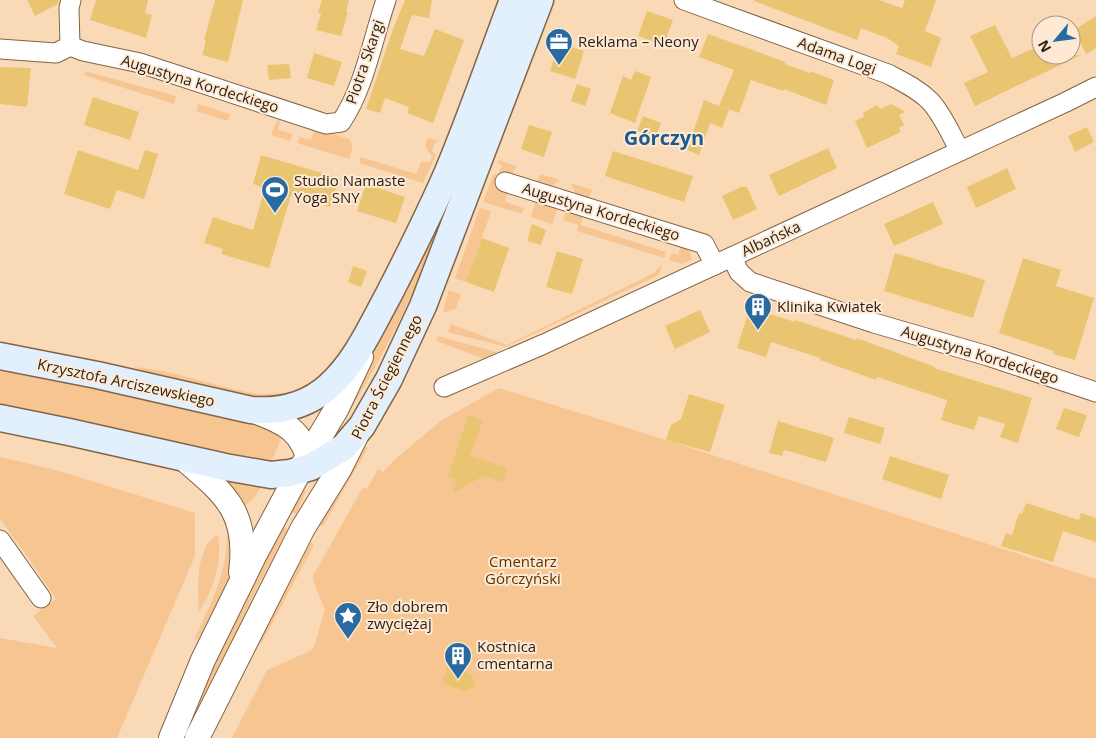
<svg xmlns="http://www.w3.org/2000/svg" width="1096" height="738" font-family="'Open Sans',sans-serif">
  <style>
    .green { fill: #f7c592 }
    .building { fill: #e9c571 }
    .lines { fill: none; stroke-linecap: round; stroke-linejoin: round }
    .minor-casing { stroke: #826446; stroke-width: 21 }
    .tertiary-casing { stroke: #826446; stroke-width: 26 }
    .secondary-casing { stroke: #826446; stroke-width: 29 }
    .minor { stroke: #fff; stroke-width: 19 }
    .tertiary { stroke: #fff; stroke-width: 24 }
    .secondary { stroke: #e2f0fd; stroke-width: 26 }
    .labels { text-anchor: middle; stroke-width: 4; stroke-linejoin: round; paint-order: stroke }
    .poi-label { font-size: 15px; fill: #2a1e11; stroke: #fde9d4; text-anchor: start }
    .street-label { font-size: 15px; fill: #2a1e11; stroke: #fde9d4 }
    .park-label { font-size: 15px; fill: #5e3600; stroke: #fde9d4 }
    .district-label { font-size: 20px; font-weight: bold; fill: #1f5a8b; stroke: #fde9d4 }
  </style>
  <rect width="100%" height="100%" fill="#fad9b7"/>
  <g class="green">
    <path d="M523 0H530C475 142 426 289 345 419L340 416 383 337 423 256Z"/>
    <polygon points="85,71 176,96 174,104 84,75"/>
    <polygon points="198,104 230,114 228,121 196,111"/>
    <polygon points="281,118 278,130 293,134 290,141 271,135 276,122"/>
    <path d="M315 128 349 139C355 145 351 152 349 159L297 143 299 137 311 140Z"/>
    <path d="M427 138 441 141 435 142 432 151 436 155 423 183 359 163 361 157 416 174 421 162H430L432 155C425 150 425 146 427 138Z"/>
    <polygon points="498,160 516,166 513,174 508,177 508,192 505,202 524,208 522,214 483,202 493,175 498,174 502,165 498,163"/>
    <polygon points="540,174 560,180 550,187 536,184"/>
    <polygon points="571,183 592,190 588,201 576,195"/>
    <polygon points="541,200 554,204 557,210 552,224 531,217 535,203"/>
    <polygon points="480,208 491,212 466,282 455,278"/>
    <polygon points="571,209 584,213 581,225 666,252 664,258 577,231 578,225 563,220 565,213"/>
    <polygon points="682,244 689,249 692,259 682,264 669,260 672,253 678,255"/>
    <polygon points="662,264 659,275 506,347 448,332 451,324 507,345 654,273"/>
    <polygon points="449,290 461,295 455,310 453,309 446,312 443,311"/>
    <polygon points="438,336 496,352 497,358 482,358 436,341"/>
    <polygon points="0,365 227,414 284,433 269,466 0,410"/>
    <path d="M133 367C176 370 217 388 259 394 273 395 280 390 292 397L273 402 160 377Z"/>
    <polygon points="499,388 666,440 1096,579 1096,738 232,738 267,670 310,651 314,647 325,610 314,583 313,576 363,487 367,489 378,469 383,472 394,460 442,420"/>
    <polygon points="363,446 368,448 323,526 320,526"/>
    <polygon points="0,457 56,470 195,513 195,556 117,738 0,738 0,638 57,648 33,616 56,599 29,559 0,519"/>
    <path d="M220 478 261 486C257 495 251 503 242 507Z"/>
    <polygon points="303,489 306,491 296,514 290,511"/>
    <polygon points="282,526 288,529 255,592 187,738 180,738 192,708"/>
    <path d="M233 531C232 544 233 557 231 570 229 592 210 623 196 641L195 638C211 603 226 576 227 537Z"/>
    <path d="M218 535C223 560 213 591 199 611 197 591 196 543 218 535Z"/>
    <polygon points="311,542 314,545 261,644 259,640 259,636"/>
  </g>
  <g class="building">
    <polygon points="27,0 59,0 58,4 35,16"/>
    <polygon points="96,0 148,0 145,13 152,15 146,38 90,20"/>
    <polygon points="215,0 243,0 228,62 202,55 206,41 204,40"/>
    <polygon points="322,0 349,0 346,12 348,12 341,36 316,30 321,14 318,13"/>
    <polygon points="405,0 432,0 429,18 412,15 400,49 424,56 435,29 464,40 433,123 407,113 409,107 385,98 380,113 366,109 393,29"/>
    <polygon points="755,0 879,0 902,8 905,0 936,0 925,31 941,38 931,67 896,54 899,46 887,38 861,28 857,40 754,1"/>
    <polygon points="647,11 673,20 664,45 638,36"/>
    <polygon points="1096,16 1096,48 1086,54 1074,30"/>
    <polygon points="995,25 1012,58 1041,45 1041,55 1081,55 975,106 964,83 988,72 970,36"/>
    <polygon points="708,34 786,62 785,64 810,73 810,71 834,80 826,105 784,89 783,91 751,80 739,113 719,106 734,70 699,57"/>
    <polygon points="559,43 584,51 575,79 550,71"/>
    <polygon points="314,53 342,62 334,86 307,78"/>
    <polygon points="289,64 291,78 269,80 267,65"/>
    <polygon points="0,67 31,68 27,107 0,104"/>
    <polygon points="635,71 651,77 635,123 610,113 623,76 631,80"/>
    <polygon points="577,84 591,89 585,106 571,101"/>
    <polygon points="93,97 139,112 130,140 84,125"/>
    <polygon points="704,100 729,110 722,128 710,123 699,155 687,150"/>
    <polygon points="891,104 906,112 899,115 904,125 899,128 901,132 867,148 855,121 864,117 863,113 877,105 880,109"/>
    <polygon points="643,116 661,123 655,138 637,131"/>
    <polygon points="529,125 552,132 544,157 521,149"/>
    <polygon points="1087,127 1094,142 1075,152 1068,136"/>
    <polygon points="828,148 837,168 779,196 769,175"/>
    <polygon points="78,150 138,170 145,150 158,154 144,199 117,190 110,209 64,194"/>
    <polygon points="613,151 693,176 684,202 605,176"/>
    <polygon points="261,155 339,178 330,207 291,195 269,268 221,254 223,249 204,243 213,217 253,230 265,188 253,184"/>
    <polygon points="1007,168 1016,189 976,208 967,187"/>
    <polygon points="366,184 405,197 396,223 357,211"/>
    <polygon points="741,187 747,187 757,209 733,220 722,196"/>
    <polygon points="933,202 943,224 894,246 884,224"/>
    <polygon points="532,224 546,230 541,245 527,241"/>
    <polygon points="482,238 509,248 494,292 466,282"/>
    <polygon points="557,251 583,259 572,294 546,287"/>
    <polygon points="895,253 985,280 973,318 884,291"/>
    <polygon points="1023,258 1061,270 1056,286 1094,298 1075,360 1053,354 1054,351 999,333"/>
    <polygon points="353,266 367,271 361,287 348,282"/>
    <polygon points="750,308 795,322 795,320 856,340 857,338 935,367 934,368 1032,398 1018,443 1000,437 1005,424 979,416 974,430 941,420 947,400 877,377 876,380 820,360 820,358 771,342 766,357 737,348"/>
    <polygon points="700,310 710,332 675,349 665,326"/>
    <polygon points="689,394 725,405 710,452 666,440 671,425 681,419"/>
    <polygon points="1064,408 1087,415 1079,437 1056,429"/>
    <polygon points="468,415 483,420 470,456 507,468 503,482 483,476 453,493 457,479 448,477"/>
    <polygon points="849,417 885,428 880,444 844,433"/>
    <polygon points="778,421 834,438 826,462 784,450 782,456 769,453"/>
    <polygon points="890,456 949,475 941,499 882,479"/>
    <polygon points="1026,503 1079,520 1081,513 1096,518 1096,542 1063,531 1053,562 1001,546 1006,533 1012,535 1019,513 1022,514"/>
    <polygon points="448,666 471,674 475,682 473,687 465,692 442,683"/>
  </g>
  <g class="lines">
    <defs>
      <g id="minor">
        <path d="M684 0 888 74C903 82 918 89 930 101 943 115 951 135 960 151"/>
        <polyline points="70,46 69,8 71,0"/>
        <path d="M0 49 56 53 70 46 83 51 140 63 326 124 341 122C364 89 373 38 386 0"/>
        <polyline points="505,182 704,244 715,265"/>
        <polyline points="732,257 739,272 750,282 874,323 988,356 1096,392"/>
        <polyline points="444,387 544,344 1066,102 1096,87"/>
        <polyline points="0,540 41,598"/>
      </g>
      <g id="tertiary">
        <path d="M251 410C285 422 303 430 311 467"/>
        <path d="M183 458C225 494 249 512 241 572"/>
        <polyline points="171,738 203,660 255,554 300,470 337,408 361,357"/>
        <polyline points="197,738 303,528 340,468 357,434"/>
      </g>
      <g id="secondary">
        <path d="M0 356 97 375 251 410C280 412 307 406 329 386 356 362 372 325 389 294 409 255 429 215 447 174 471 117 491 58 513 0"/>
        <polyline points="0,418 69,432 225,467 271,475 290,473 311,467 344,447 362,426 389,379 423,306 540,0"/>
      </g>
    </defs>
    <use href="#minor" class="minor-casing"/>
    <use href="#tertiary" class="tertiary-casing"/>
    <use href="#secondary" class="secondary-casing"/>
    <use href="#minor" class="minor"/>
    <use href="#tertiary" class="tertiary"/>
    <use href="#secondary" class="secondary"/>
  </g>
  <defs>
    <symbol id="office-pin" viewBox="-11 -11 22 30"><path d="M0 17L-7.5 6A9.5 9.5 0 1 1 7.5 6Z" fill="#296aa0" stroke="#fde9d4"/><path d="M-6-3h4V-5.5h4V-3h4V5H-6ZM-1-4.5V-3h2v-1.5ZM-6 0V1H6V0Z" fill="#fff"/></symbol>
    <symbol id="stadium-pin" viewBox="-11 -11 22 30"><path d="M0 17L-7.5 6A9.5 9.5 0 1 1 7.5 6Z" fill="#296aa0" stroke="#fde9d4"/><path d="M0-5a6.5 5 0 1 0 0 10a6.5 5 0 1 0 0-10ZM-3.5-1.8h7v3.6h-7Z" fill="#fff"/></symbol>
    <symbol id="building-pin" viewBox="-11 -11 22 30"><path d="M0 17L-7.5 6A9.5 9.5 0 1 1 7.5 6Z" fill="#296aa0" stroke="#fde9d4"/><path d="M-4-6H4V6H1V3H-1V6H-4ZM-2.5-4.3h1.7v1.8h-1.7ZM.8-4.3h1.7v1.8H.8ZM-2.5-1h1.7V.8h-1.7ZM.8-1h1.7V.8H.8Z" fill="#fff"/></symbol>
    <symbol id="sight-pin" viewBox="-11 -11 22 30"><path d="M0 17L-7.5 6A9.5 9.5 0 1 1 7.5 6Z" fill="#296aa0" stroke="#fde9d4"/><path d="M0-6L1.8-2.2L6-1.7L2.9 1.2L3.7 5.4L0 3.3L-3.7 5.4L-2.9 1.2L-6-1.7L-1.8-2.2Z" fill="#fff"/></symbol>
  </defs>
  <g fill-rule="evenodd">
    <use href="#office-pin" x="543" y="26" width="32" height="43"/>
    <use href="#stadium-pin" x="259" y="174" width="32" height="43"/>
    <use href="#building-pin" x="742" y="291" width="32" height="43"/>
    <use href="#sight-pin" x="332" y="600" width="32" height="43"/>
    <use href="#building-pin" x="442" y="640" width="32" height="43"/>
  </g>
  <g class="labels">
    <g class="poi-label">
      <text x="578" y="47">Reklama – Neony</text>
      <text x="294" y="186">Studio Namaste<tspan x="294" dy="17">Yoga SNY</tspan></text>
      <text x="777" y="312">Klinika Kwiatek</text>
      <text x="367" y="612">Zło dobrem<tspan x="367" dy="17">zwyciężaj</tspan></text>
      <text x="477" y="652">Kostnica<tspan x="477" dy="17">cmentarna</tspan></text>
    </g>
    <g class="street-label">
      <text transform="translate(837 56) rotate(20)" y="5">Adama Logi</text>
      <text transform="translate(365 62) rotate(-71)" y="5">Piotra Skargi</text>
      <text transform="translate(200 84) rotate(17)" y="5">Augustyna Kordeckiego</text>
      <text transform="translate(601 212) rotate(17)" y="5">Augustyna Kordeckiego</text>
      <text transform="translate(771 239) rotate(-25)" y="5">Albańska</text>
      <text transform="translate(980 355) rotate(17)" y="5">Augustyna Kordeckiego</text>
      <text transform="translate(387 377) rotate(-63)" y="5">Piotra Ściegiennego</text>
      <text transform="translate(126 383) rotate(12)" y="5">Krzysztofa Arciszewskiego</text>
    </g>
    <g class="park-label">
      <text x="523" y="567">Cmentarz<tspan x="523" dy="17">Górczyński</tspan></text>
    </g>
    <g class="district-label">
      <text x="664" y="145">Górczyn</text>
    </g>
  </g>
  <g transform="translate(1056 40) rotate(241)"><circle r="24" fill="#fde9d4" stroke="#a99886"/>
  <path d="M0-4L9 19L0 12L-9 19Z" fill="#296aa0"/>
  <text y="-8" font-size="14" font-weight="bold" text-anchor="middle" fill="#2a1e11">N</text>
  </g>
</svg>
